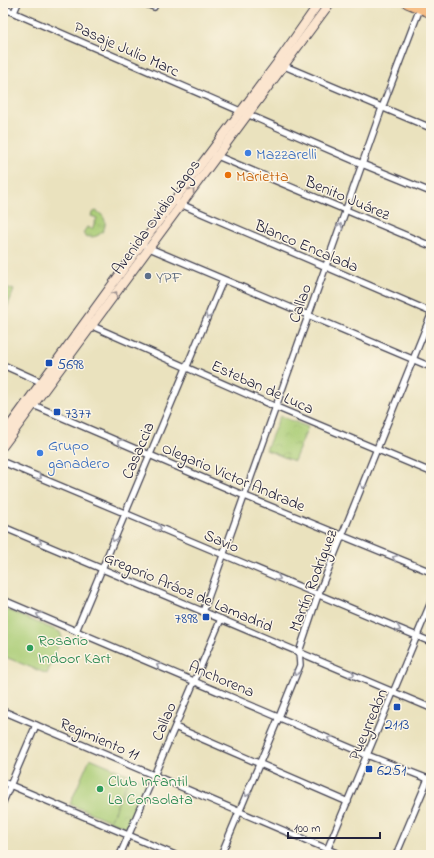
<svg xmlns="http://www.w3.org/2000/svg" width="434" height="858" font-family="'Indie Flower',sans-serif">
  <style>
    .grass { fill: url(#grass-tufts); stroke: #667758 }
    .park { fill: url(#park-crowns); stroke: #667758 }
    .pitch { fill: #a9cc75; stroke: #667758 }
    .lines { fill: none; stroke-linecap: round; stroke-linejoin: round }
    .minor-casing { stroke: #403f4f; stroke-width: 8 }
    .secondary-casing { stroke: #403f4f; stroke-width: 10 }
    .primary-casing { stroke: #403f4f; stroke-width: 11 }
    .minor { stroke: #fff; stroke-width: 5.5 }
    .secondary { stroke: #fbe5cf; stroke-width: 8 }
    .primary { stroke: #f6be86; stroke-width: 9 }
    .oneway { stroke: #9c9ca7 }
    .oneway2 { stroke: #998d8c }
    .shop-dot { fill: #3f7fe0; stroke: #fcf5e5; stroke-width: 1.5 }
    .food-dot { fill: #e8710a; stroke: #fcf5e5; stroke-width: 1.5 }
    .service-dot { fill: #5c6f8a; stroke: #fcf5e5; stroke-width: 1.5 }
    .transit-dot { fill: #1a4fb4; stroke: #fcf5e5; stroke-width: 1.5 }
    .leisure-dot { fill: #2e9e5b; stroke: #fcf5e5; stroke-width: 1.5 }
    .labels { text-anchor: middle; stroke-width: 3; stroke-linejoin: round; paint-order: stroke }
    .street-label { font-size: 16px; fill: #22223b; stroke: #fcf5e5 }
    .shop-label { font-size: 16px; fill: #366cbe; stroke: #fcf5e5; text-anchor: start }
    .food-label { font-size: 16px; fill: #c56008; stroke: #fcf5e5; text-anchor: start }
    .service-label { font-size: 16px; fill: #4e5e75; stroke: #fcf5e5; text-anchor: start }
    .transit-label { font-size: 16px; fill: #164399; stroke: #fcf5e5; text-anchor: start }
    .leisure-label { font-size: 16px; fill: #27864d; stroke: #fcf5e5; text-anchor: start }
  </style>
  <defs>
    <pattern id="grass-tufts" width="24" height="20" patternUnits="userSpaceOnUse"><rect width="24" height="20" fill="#a9cc75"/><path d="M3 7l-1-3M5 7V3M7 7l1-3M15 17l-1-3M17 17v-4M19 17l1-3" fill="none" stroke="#91af66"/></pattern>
    <pattern id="park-crowns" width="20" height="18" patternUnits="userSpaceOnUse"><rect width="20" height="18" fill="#a9cc75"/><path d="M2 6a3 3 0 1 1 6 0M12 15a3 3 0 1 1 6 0" fill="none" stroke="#91af66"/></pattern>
  </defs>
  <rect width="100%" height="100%" fill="#fcf5e5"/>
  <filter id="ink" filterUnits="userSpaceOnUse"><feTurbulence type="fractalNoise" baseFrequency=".025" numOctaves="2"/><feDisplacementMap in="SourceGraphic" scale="8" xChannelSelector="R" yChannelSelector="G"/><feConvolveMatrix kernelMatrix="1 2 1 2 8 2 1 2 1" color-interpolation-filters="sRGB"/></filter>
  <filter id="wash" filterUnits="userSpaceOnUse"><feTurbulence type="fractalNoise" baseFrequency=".012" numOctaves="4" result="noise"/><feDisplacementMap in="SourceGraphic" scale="16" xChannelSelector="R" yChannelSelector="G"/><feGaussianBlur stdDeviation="0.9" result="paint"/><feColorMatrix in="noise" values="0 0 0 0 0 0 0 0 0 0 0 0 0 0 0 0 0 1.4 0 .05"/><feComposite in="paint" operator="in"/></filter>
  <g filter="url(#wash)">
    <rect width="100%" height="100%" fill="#eae2be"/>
    <path class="grass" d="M96 211C114 219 103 242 85 236L83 233 87 227 92 229 97 218 91 216 92 213Z"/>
    <g class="park">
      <polygon points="3,286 14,290 3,318"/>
      <polygon points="280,416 308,427 294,461 266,450"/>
      <polygon points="130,775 147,782 128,828 110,821"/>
    </g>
    <g class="pitch">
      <polygon points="3,608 60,632 62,637 47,674 3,656"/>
      <polygon points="90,758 130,775 110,821 70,804"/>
    </g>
  </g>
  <g filter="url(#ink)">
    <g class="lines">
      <defs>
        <g id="minor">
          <polyline points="144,3 154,7 155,3"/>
          <polyline points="3,8 362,164 431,192"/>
          <polyline points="14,12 18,3"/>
          <polyline points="282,65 431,128"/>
          <polyline points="215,155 431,246"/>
          <polyline points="178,203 431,312"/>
          <polyline points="147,247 431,367"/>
          <polyline points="90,325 276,407 431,472"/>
          <polyline points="3,365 41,382"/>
          <polyline points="31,404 245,496 431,572"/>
          <polyline points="3,462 431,642"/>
          <polyline points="3,527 431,708"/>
          <polyline points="3,600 367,755 431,780"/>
          <polyline points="203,612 382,108 422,3"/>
          <polyline points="76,631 223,280"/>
          <polyline points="3,711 341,855"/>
          <polyline points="175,727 348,802"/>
          <polyline points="3,782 175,855"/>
          <polyline points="3,802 36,725"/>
          <polyline points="120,855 221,619"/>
          <polyline points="221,855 279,717 300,665 299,652 318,595 431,315"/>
          <polyline points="325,855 431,602"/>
          <polyline points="396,855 428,779"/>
        </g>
        <g id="secondary">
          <polyline points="3,435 141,245 277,63 319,3"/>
          <polyline points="3,446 330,3"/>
        </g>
        <polyline id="primary" points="407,3 431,13"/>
      </defs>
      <use href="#minor" class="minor-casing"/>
      <use href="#secondary" class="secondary-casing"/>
      <use href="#primary" class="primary-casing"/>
      <use href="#minor" class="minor"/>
      <use href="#secondary" class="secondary"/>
      <use href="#primary" class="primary"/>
    </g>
    <defs><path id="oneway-chevron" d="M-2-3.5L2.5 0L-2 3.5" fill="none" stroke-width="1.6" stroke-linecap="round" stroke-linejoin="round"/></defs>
    <g class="oneway">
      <use href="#oneway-chevron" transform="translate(388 90) rotate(-69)"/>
      <use href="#oneway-chevron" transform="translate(340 226) rotate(-70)"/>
      <use href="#oneway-chevron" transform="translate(208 316) rotate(113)"/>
      <use href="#oneway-chevron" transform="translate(120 442) rotate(-157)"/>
      <use href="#oneway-chevron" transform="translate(39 477) rotate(23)"/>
      <use href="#oneway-chevron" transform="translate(363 486) rotate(112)"/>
      <use href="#oneway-chevron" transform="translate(159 528) rotate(23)"/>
      <use href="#oneway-chevron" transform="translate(114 539) rotate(113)"/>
      <use href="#oneway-chevron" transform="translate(39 542) rotate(23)"/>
      <use href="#oneway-chevron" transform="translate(395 558) rotate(-158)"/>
      <use href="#oneway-chevron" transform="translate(278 578) rotate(23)"/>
      <use href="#oneway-chevron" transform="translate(39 615) rotate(-157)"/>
      <use href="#oneway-chevron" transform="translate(398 629) rotate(23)"/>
      <use href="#oneway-chevron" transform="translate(159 666) rotate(-157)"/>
      <use href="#oneway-chevron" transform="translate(296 673) rotate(111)"/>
      <use href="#oneway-chevron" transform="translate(352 674) rotate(23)"/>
      <use href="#oneway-chevron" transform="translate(330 739) rotate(-157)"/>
      <use href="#oneway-chevron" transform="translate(247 794) rotate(113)"/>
    </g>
    <g class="oneway2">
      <use href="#oneway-chevron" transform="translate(192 190) rotate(-54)"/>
      <use href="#oneway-chevron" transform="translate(115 294) rotate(-54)"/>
    </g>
  </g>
  <g class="shop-dot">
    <circle cx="248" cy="153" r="4"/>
    <circle cx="40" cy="453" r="4"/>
  </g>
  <circle class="food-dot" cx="228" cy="175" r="4"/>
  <circle class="service-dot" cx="148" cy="276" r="4"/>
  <g class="transit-dot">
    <rect x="45" y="359" width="8" height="8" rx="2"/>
    <rect x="53" y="408" width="8" height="8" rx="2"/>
    <rect x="202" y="613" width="8" height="8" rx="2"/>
    <rect x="393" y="703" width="8" height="8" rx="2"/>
    <rect x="365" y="765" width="8" height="8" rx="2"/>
  </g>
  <g class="leisure-dot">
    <circle cx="30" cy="648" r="4"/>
    <circle cx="100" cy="789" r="4"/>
  </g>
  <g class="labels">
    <g class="street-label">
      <text transform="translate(127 48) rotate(24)" y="6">Pasaje Julio Marc</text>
      <text transform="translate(348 197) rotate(23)" y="6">Benito Juárez</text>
      <text transform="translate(155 216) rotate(-54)" y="6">Avenida Ovidio Lagos</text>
      <text transform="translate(307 245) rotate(23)" y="6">Blanco Encalada</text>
      <text transform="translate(299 303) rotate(-71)" y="6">Callao</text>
      <text transform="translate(263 386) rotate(24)" y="6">Esteban de Luca</text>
      <text transform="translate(137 450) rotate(-67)" y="6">Casaccia</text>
      <text transform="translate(234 476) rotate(23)" y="6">Olegario Victor Andrade</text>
      <text transform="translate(222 540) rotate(23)" y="6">Savio</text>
      <text transform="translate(312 580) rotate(-69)" y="6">Martín Rodríguez</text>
      <text transform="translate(189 591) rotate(23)" y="6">Gregorio Aráoz de Lamadrid</text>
      <text transform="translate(222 678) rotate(23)" y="6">Anchorena</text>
      <text transform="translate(163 721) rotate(-67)" y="6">Callao</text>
      <text transform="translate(367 724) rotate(-67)" y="6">Pueyrredón</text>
      <text transform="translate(100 738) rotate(23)" y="6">Regimiento 11</text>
    </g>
    <g class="shop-label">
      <text x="256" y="159">Mazzarelli</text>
      <text x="48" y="450">Grupo<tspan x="48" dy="18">ganadero</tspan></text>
    </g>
    <g class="food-label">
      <text x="236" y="181">Marietta</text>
    </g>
    <g class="service-label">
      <text x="156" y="282">YPF</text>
    </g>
    <g class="transit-label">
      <text x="57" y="369">5698</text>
      <text x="65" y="418">7377</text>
      <text x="198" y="623" text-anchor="end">7898</text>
      <text x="397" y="729" text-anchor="middle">2113</text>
      <text x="377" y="775">6251</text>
    </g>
    <g class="leisure-label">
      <text x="38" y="645">Rosario<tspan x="38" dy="18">Indoor Kart</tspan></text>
      <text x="108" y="786">Club Infantil<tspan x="108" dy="18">La Consolata</tspan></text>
    </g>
  </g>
  <rect width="434" height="858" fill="none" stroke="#fcf5e5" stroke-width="16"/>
  <path d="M288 832v6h92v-6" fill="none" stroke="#22223b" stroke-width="2"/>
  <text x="294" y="832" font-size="12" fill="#22223b" stroke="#fcf5e5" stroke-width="3" paint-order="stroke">100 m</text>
</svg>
